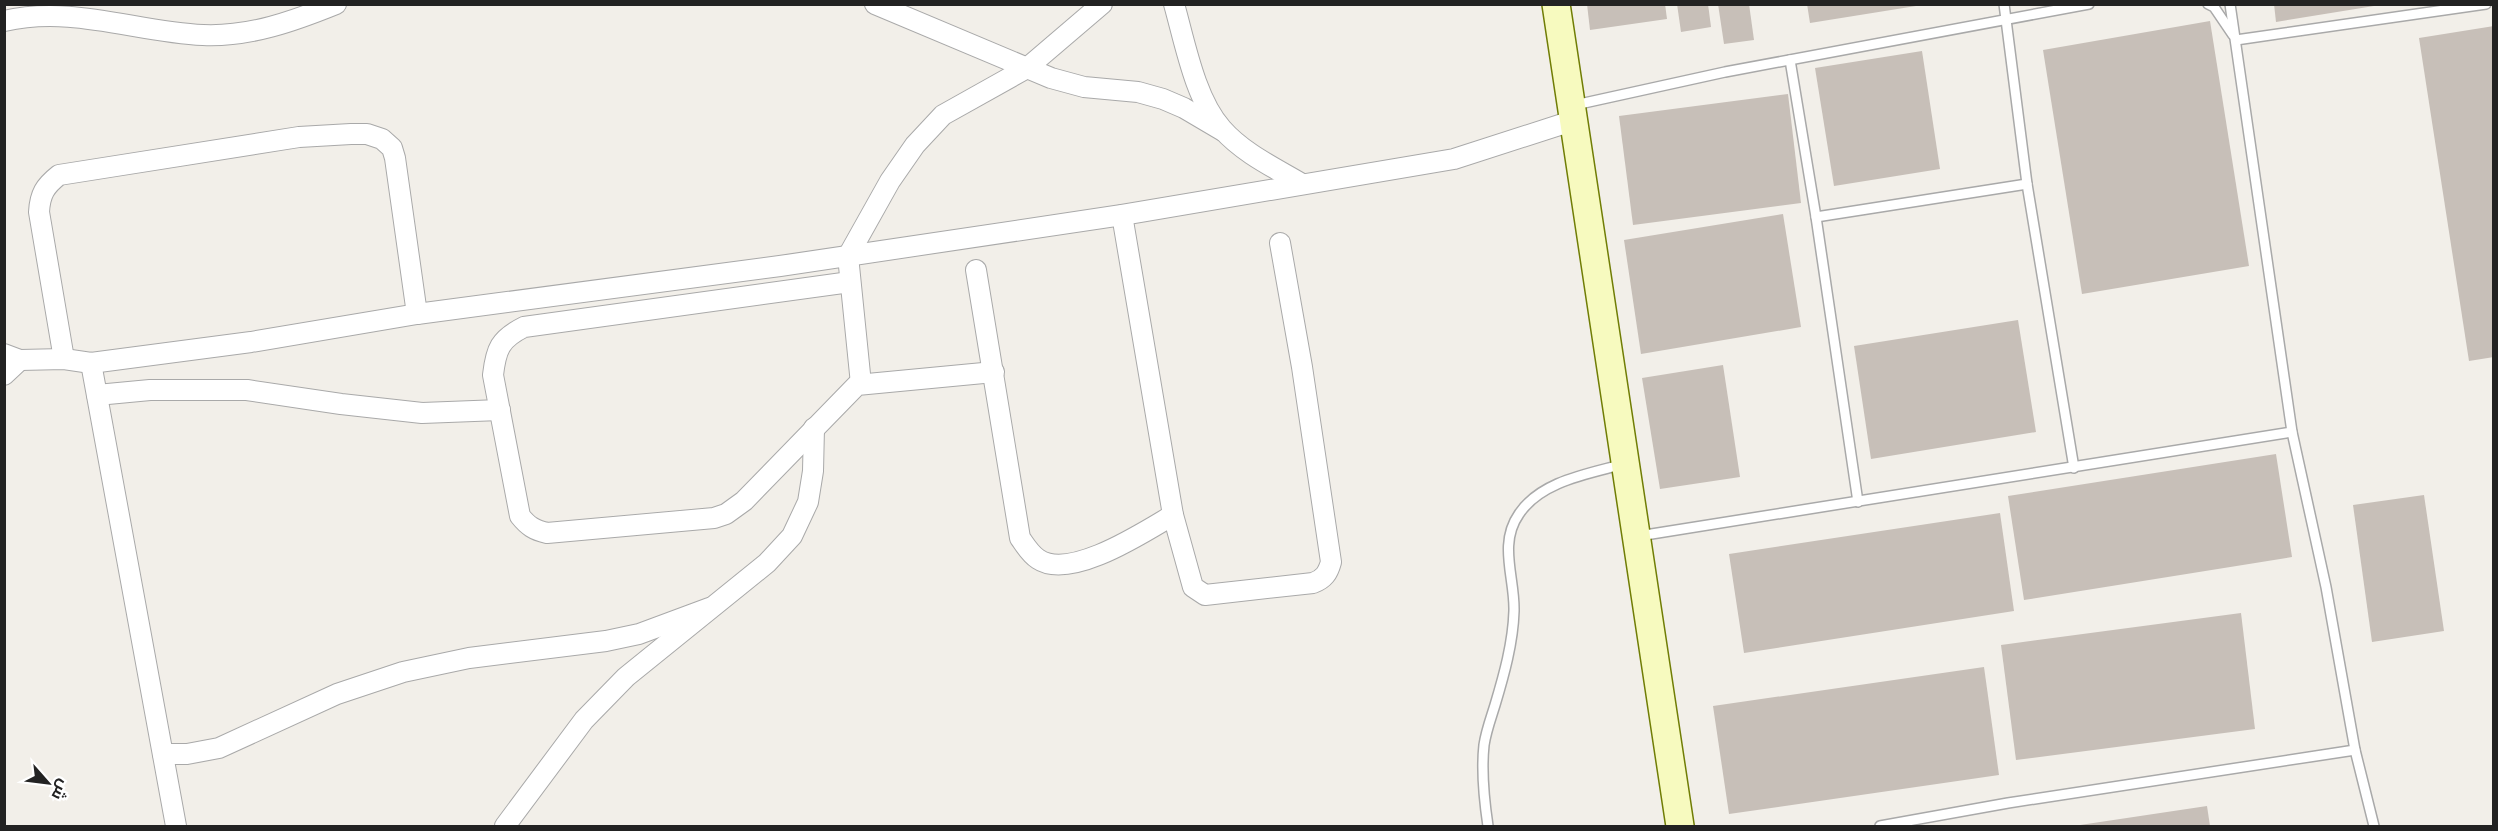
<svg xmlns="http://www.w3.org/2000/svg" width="2498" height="831" font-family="'DM Sans',Cairo,sans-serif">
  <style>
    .building { fill: #c7bfb8 }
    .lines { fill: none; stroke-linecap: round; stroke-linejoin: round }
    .service-casing { stroke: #a9a9a9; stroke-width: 12 }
    .minor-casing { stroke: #a9a9a9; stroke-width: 22 }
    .secondary-casing { stroke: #707d05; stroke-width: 30 }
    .service { stroke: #fff; stroke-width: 9 }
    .minor { stroke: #fff; stroke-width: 20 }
    .secondary { stroke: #f7fabf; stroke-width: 27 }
  </style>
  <rect width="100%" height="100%" fill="#f2efe9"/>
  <g class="building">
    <polygon points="1587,4 1665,4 1667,19 1590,30"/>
    <polygon points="1677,4 1708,4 1711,27 1681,32"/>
    <polygon points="1718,4 1749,4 1754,40 1724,44"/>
    <polygon points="1807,4 1916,4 1916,6 1810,23"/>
    <polygon points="2274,4 2374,4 2374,6 2276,22"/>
    <polygon points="2210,21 2249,266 2082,294 2043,50"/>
    <polygon points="2494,26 2494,357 2469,361 2419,38"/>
    <polygon points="1922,51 1940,169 1834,186 1815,68"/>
    <polygon points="1788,94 1801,203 1633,225 1619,116"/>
    <polygon points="1783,214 1801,327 1641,354 1624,240"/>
    <polygon points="2018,320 2036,432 1871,459 1854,346"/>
    <polygon points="1723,365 1740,477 1660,489 1642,378"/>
    <polygon points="2276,454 2292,557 2024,600 2008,496"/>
    <polygon points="2424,495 2444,631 2372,642 2353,505"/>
    <polygon points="2000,513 2014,611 1744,653 1729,554"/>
    <polygon points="2241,613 2255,729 2016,760 2001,645"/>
    <polygon points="1984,667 1999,775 1729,814 1713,706"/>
    <polygon points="2207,806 2210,826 2080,826 2080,825"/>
  </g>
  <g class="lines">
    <defs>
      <g id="service">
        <polyline points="2004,4 2027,184 2074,468"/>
        <polyline points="2208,4 2214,7 2233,35"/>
        <polyline points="2230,4 2292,432 2326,587 2355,750 2374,826"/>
        <polyline points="2236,40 2486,4"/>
        <polyline points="1790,60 1816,217 1858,502"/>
        <polyline points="1575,105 1725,72 2089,4"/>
        <polyline points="1816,217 2027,184"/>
        <polyline points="1639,536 2292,432"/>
        <path d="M1488 826C1484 799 1481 772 1484 745 1486 731 1491 718 1495 705 1504 675 1513 643 1514 611 1515 578 1498 544 1519 514 1541 481 1588 474 1624 464"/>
        <polyline points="1880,826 2008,803 2355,750"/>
      </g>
      <g id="minor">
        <polyline points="875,4 1051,78 1084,87 1138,92 1163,99 1184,108 1223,131"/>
        <path d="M1174 4C1185 43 1195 99 1222 129 1243 153 1275 168 1302 184"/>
        <path d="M4 21C72 5 136 32 203 35 250 37 294 21 336 4"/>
        <path d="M1122 215 1173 515 1193 587 1205 595 1313 583C1324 579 1328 573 1331 562L1302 367 1280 243"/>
        <path d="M976 270 1020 538C1025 545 1030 554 1038 559 1070 581 1144 532 1173 515"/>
        <path d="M850 282 524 327C500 339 496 349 493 375L520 516C528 526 534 530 547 533L714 518 726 514 744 501 857 385 994 372"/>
        <polyline points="4,354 20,360 64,359 91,363 251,342 417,314 780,266 1122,215 1454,159 1575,120"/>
        <path d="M64 359 39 212C40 194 45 186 59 175L299 137 351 134H367L382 139 392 148 395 158 417 314"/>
        <polyline points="91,363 176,826"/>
        <polyline points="4,375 20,360"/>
        <polyline points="861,384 848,256 890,181 915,145 943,115 1027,68 1102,4"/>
        <polyline points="97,395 150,390 247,390 341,404 422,413 500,410"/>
        <polyline points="163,754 187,754 219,748 337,694 403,672 469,658 606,641 639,634 709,608"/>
        <polyline points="505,826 584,720 626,677 767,563 792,536 808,502 813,471 814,428"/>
      </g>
      <polyline id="secondary" points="1556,4 1680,826"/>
    </defs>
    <use href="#service" class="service-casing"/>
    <use href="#minor" class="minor-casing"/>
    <use href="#secondary" class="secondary-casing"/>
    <use href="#service" class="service"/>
    <use href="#minor" class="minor"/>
    <use href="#secondary" class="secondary"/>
  </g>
  <rect width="2498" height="831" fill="none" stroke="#222222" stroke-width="12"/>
  <g transform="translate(48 783) rotate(118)" stroke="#ffffff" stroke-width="4.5" paint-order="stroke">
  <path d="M0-4.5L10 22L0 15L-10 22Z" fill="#222222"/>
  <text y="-9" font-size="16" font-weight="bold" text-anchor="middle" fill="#222222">ش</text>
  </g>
</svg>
